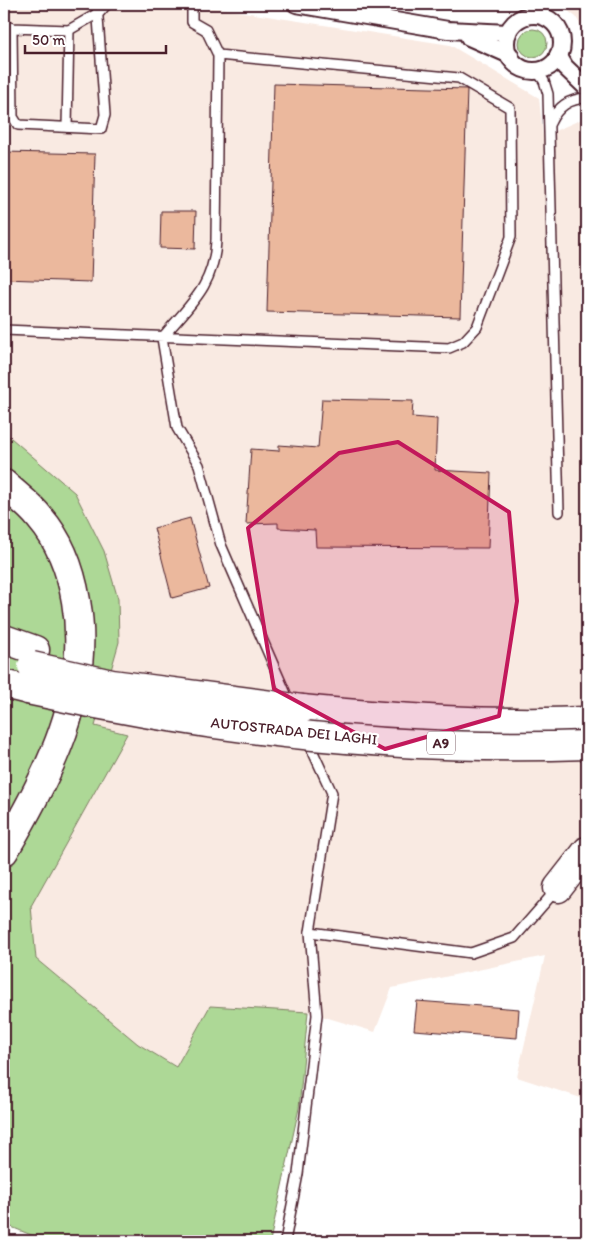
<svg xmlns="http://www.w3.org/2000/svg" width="591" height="1245" font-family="Itim,sans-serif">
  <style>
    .built { fill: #f9eae2 }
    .green { fill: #add896; stroke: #7c7c60 }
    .building { fill: #ebb89d; stroke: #4a1f2b }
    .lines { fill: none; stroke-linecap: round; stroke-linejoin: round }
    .lane-casing { stroke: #4a1f2b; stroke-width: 12 }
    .street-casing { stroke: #4a1f2b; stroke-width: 20 }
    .highway-casing { stroke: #4a1f2b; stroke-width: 31 }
    .lane { stroke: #fff; stroke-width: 9 }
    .street { stroke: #fff; stroke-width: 16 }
    .highway { stroke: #fff; stroke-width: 28 }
    .highway-bridge-casing { stroke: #4a1f2b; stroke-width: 31; stroke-linecap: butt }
    .highway-bridge { stroke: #fff; stroke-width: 28 }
    .marked { fill: #c2185b; fill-opacity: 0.2; stroke: #c2185b; stroke-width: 4; stroke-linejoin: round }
    .labels { text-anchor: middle; stroke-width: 4.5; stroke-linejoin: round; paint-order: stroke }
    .shield { fill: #fff; stroke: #80626b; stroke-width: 1 }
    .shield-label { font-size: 14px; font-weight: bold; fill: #4a1f2b }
    .street-label { font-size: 15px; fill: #4a1f2b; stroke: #fff }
  </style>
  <rect width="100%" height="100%" fill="#fff"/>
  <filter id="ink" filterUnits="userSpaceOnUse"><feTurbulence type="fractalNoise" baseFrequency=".02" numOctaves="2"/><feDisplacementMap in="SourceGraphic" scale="10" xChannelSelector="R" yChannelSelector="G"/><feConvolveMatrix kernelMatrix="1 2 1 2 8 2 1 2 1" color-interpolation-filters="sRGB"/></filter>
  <g filter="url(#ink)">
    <g class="built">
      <polygon points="4,4 192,4 450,45 539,98 543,136 587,117 587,1100 517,1077 545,956 392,988 375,1032 308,1012 210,1006 177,1067 138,1044 36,959 31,906 127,734 95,726 119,642 7,433 4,432"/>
      <polygon points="559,4 587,4 587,46 584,32 576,17"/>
    </g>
    <g class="green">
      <circle cx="533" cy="43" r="14"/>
      <polygon points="4,432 75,493 104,551 118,599 119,642 95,726 127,734 31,906 36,959 138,1044 176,1067 210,1006 308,1012 299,1108 270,1241 46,1241 4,1224"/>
    </g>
    <g class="building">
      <polygon points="274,84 467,89 460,317 267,312"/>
      <polygon points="4,152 95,154 91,282 4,279"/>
      <polygon points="161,211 196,211 195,249 160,248"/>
      <polygon points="322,399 413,401 412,417 437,419 435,470 491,473 488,548 316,547 315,530 278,528 278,523 246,524 251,449 279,451 279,445 318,448"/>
      <polygon points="190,518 209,588 172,598 154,528"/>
      <polygon points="417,1001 519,1009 517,1038 414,1030"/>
    </g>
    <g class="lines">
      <defs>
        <g id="lane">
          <polyline points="192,4 192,22 206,30 218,55"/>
          <polyline points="4,25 12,28 69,30 100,12 107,4"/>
          <polyline points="12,28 13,117 18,125 101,129 105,115 97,4"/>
          <polyline points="537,71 544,81 548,94 559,512"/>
          <path d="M550 123C558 106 569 99 587 98"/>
          <polyline points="67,127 69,30"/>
          <path d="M4 330 449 348 463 342 477 327 511 237 510 108 459 78 218 55 216 241C214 287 189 305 162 338L177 428 199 465 221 545 290 703"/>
          <polyline points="307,739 332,793 310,932"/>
          <polyline points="285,1241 298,1174 317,1015 310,932 471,953 514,938 557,889"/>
        </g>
        <g id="street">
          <polyline points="296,4 448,30 508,33"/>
          <circle cx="534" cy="43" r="28"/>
          <polyline points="469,37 510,55"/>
          <polyline points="558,55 565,67 587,88"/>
        </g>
        <g id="highway">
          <path d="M4 484C16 495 30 505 40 518 60 541 71 571 76 601 92 692 49 775 4 851"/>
          <polyline points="4,639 35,650"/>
          <polyline points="4,684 28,690"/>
          <path d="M302 709C396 718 492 725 587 721"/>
          <polyline points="558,888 587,851"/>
        </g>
      </defs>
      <use href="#lane" class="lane-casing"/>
      <use href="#street" class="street-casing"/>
      <use href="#highway" class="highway-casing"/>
      <use href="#lane" class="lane"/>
      <use href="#street" class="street"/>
      <use href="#highway" class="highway"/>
      <defs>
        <g id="highway-bridge">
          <polyline points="32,666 112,684 302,709"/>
          <path d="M28 690C210 730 400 752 587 745"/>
        </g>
      </defs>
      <use href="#highway-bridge" class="highway-bridge-casing"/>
      <use href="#highway-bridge" class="highway-bridge"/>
    </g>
  </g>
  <path class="marked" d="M398 442 509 512 517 601 499 716 385 749 274 689 248 528 339 453Z"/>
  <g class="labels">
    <rect class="shield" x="427" y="731.5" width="28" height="23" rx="4"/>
    <g class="shield-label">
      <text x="441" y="748">A9</text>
    </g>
    <g class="street-label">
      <text transform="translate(294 731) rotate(6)" y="5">AUTOSTRADA DEI LAGHI</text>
    </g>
  </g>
  <rect width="591" height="1245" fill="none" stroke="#fff" stroke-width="20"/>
  <rect x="10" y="10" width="571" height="1225" fill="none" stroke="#4a1f2b" stroke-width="2" filter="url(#ink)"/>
  <path d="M25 45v8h141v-8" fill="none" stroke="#4a1f2b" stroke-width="2.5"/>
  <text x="32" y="45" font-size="15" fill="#4a1f2b" stroke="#ffffff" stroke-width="4" paint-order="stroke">50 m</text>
</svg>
